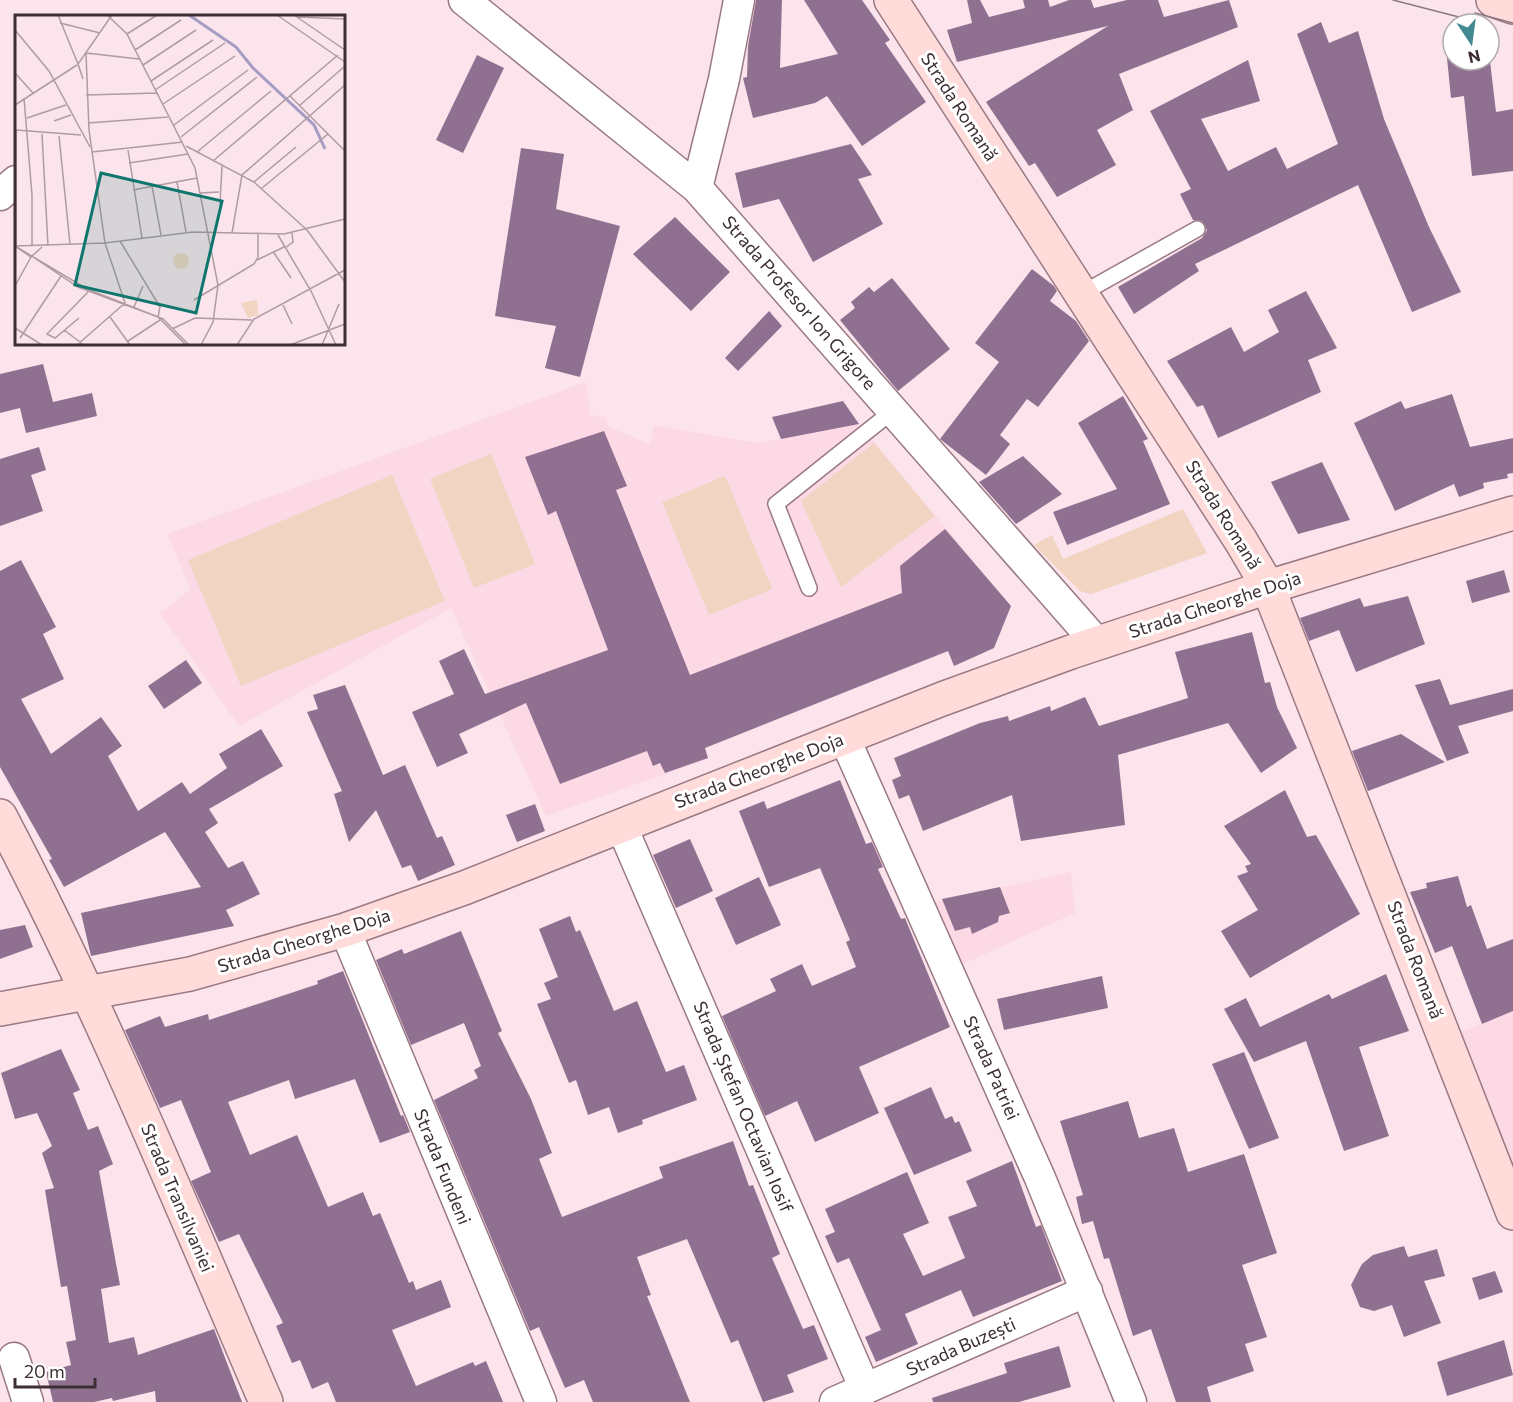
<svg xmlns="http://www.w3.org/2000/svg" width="1513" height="1402" font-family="Commissioner,sans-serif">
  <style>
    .built { fill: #fdd9e5 }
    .green { fill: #f1d4c1 }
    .building { fill: #907091 }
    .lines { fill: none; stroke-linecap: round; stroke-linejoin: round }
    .lane-casing { stroke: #9a7985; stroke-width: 18 }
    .street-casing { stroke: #9a7985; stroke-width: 33 }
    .secondary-casing { stroke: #9a7985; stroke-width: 36 }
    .lane { stroke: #fff; stroke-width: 15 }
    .street { stroke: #fff; stroke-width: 30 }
    .secondary { stroke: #ffdcda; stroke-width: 33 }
    .tram { stroke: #8b797f; stroke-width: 1.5 }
    .labels { text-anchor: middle; stroke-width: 6; stroke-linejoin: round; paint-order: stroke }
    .street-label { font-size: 18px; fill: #3c2e33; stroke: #fff }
    .inset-river { fill: none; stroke: #a59bc5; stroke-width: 3 }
    .inset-road { fill: none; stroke: #af9ba1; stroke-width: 1.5 }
    .view { fill: #0f766e; fill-opacity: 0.15; stroke: #0f766e; stroke-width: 3 }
    .inset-edge { fill: none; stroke: #3c2e33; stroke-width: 3 }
  </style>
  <rect width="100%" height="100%" fill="#fbe4eb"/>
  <g class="built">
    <polygon points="586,382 590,415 606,417 609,427 650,444 654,425 757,443 859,424 1011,606 994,648 954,666 949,652 939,655 704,748 708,759 546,816 451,608 239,726 160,613 191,589 167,534"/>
    <polygon points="1071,872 1075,913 954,968 928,904"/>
    <polygon points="1513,1011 1513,1165 1461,1032"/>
  </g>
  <g class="green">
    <polygon points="874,443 935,516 841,587 801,501"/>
    <polygon points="491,454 535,564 474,588 430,479"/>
    <polygon points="392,475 445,601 241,686 188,560"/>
    <polygon points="725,476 772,589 709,615 662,502"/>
    <polygon points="1183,509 1207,553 1091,594 1080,591 1034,545 1052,535 1063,559"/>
  </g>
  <g class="building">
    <polygon points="756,0 782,0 780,68 838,54 804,0 862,0 890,40 885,43 926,102 862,146 827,96 815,103 753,118 743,78 747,77 748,46"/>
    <polygon points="967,0 980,0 989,17 1025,8 1023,0 1048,0 1050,7 1069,0 1091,0 1094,8 1127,0 1158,0 1164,17 1229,0 1238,27 1119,74 1133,110 1097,130 1116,165 1057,197 1035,163 1029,166 986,102 1108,26 957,62 947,30 972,23"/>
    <polygon points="1321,22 1329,43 1358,31 1384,119 1429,227 1461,292 1412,312 1358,185 1195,264 1199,271 1134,314 1118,287 1202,238 1207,230 1202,221 1193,220 1180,194 1191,189 1150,111 1248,60 1260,101 1201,119 1228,171 1276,147 1287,169 1338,144 1297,34"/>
    <polygon points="1489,53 1496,112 1513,109 1513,171 1472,176 1464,96 1451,98 1447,58 1489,60"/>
    <polygon points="477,55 504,68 463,153 436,140"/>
    <polygon points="851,144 872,175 858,179 883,224 813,262 779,199 743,208 735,173"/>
    <polygon points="521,148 564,154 556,209 620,226 580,377 545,368 556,326 495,316"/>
    <polygon points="675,217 730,272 691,311 633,254"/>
    <polygon points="1032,269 1054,286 1057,291 1050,301 1076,321 1089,341 1038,407 1027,399 1000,435 1010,444 986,475 940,439 999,362 975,343"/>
    <polygon points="892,278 950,349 898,391 840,320 855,308 851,302 869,287 874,292"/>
    <polygon points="1306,291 1337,348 1308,360 1321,392 1218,438 1203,405 1197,407 1167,361 1231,327 1244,352 1279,332 1268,310"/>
    <polygon points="769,311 782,326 738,371 725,358"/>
    <polygon points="43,364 53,402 92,393 97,416 26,433 20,408 0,413 0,374"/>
    <polygon points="1452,394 1470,447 1513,438 1513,473 1507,474 1508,478 1483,483 1484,488 1459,497 1454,484 1395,511 1354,423 1401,401 1405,409"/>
    <polygon points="1123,396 1148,439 1143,441 1170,504 1067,545 1053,512 1117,489 1078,423"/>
    <polygon points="843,401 859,424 781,439 772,417"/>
    <polygon points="604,431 627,486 616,490 690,675 902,593 900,566 945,529 1011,606 994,648 954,666 948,651 705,748 708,758 665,773 660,763 653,766 647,751 560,784 526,703 459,734 468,753 437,767 412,712 454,694 439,661 464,649 485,694 608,650 556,511 548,515 525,457"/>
    <polygon points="39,447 46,470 31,475 43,511 0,526 0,459"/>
    <polygon points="1023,456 1062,494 1016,524 979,482"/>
    <polygon points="1322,462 1350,520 1298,534 1271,482"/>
    <polygon points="21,560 56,627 43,634 64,679 21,699 51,754 101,717 122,746 108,756 138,811 182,782 190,794 227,768 219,754 261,729 283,766 209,809 218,823 205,832 228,868 243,861 260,894 226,910 234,926 91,956 81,913 201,887 165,832 64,887 49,860 52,859 0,767 0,571"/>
    <polygon points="1504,570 1510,592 1472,603 1466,581"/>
    <polygon points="1408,596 1425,644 1356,672 1339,630 1309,641 1300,618 1360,598 1364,607"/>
    <polygon points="1252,632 1265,683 1270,682 1277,707 1297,748 1261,773 1228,723 1118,755 1125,825 1021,841 1012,795 923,831 909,795 899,799 892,780 901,776 894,758 980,723 1008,716 1009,721 1050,706 1051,711 1085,697 1099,726 1188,698 1175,652"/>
    <polygon points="186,660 202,683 164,709 148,686"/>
    <polygon points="1440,679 1450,705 1513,689 1513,711 1458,726 1469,753 1447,761 1415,685"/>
    <polygon points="345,685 383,775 405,765 437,838 442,836 455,865 418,881 411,865 402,868 376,810 349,842 334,794 342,791 307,712 318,709 313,695"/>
    <polygon points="1401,734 1445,762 1368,791 1352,751"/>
    <polygon points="840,780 866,844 872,842 883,867 878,869 901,919 905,918 950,1027 859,1067 879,1113 815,1142 797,1101 765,1116 722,1016 776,991 770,979 802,964 812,986 856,967 846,942 850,940 820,868 769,887 739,811 764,801 767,809"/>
    <polygon points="1285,790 1307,837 1316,835 1360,914 1250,978 1221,931 1258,910 1237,876 1248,872 1245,866 1251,864 1224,826"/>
    <polygon points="535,804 545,831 517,842 506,815"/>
    <polygon points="690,839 713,891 676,908 653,855"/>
    <polygon points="1458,876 1467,907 1471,905 1487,949 1513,939 1513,1011 1482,1024 1452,946 1435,953 1410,892 1427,888 1426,883"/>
    <polygon points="759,877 781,925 736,945 715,898"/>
    <polygon points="1000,887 1010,913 999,916 998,922 972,934 970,927 955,931 942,899"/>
    <polygon points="570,916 576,932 580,930 614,1011 637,1001 666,1072 684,1065 697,1100 642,1120 643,1124 618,1133 609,1107 588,1115 576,1080 569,1083 537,1004 551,999 544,983 558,977 539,929"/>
    <polygon points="25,925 33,947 0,959 0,930"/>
    <polygon points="461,931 502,1031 498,1033 531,1099 552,1153 539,1159 562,1217 663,1178 659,1167 733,1141 749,1186 753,1185 780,1254 772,1258 803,1329 814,1325 828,1359 787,1375 794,1392 763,1402 738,1340 731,1343 687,1239 637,1257 651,1295 647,1296 690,1402 593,1402 584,1380 565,1388 539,1327 530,1331 434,1100 478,1078 474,1070 481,1066 464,1023 411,1045 376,960 402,949 404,954"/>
    <polygon points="343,971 401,1116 403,1115 410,1132 380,1143 355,1079 295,1099 289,1080 228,1102 250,1155 297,1135 328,1207 363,1192 373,1216 380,1213 409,1283 413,1281 416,1290 441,1280 451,1307 392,1330 416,1386 473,1362 475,1366 486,1361 503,1402 336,1402 328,1382 312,1389 300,1360 292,1363 276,1326 283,1323 239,1234 219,1242 202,1205 191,1181 211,1172 181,1100 160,1108 125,1030 160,1016 165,1027 208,1014 209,1020 318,984 317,981"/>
    <polygon points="1386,974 1409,1031 1359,1047 1389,1136 1344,1151 1306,1041 1254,1062 1224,1009 1246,998 1260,1027 1329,994 1332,999"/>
    <polygon points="1102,976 1108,1008 1004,1030 997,999"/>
    <polygon points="61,1049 80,1090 73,1093 88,1130 98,1126 113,1164 99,1171 120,1285 101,1289 109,1343 134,1337 138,1355 214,1329 242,1402 156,1402 155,1391 113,1401 112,1398 94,1402 53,1402 46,1372 71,1365 66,1342 76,1340 67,1286 61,1287 45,1190 54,1188 42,1153 52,1146 37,1113 15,1119 1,1073"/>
    <polygon points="1244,1052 1279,1138 1249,1149 1212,1064"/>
    <polygon points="931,1087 945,1119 952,1116 955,1123 959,1121 972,1151 914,1175 884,1108"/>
    <polygon points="1128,1101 1139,1138 1174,1128 1188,1172 1244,1154 1277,1253 1242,1265 1267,1337 1245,1344 1254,1371 1207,1387 1211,1402 1176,1402 1151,1329 1133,1336 1109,1258 1104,1259 1093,1221 1082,1224 1076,1197 1083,1195 1060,1121"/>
    <polygon points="1012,1161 1036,1227 1041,1225 1062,1281 973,1317 961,1290 905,1314 918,1344 876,1362 865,1337 881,1330 849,1258 837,1263 825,1236 835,1232 825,1209 907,1172 929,1223 903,1234 923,1276 965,1258 948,1217 977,1206 966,1181"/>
    <polygon points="1404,1246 1408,1257 1437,1249 1445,1276 1424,1281 1441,1323 1404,1337 1392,1305 1374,1311 1360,1307 1351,1285 1362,1264 1373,1255"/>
    <polygon points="1495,1271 1503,1292 1479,1300 1472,1278"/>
    <polygon points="1504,1340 1513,1375 1447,1396 1437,1362"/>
    <polygon points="1059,1346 1071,1387 1019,1402 933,1402 932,1398 1007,1373 1004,1363"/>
  </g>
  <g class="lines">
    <defs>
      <g id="lane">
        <polyline points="1081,294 1197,229"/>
        <polyline points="809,588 776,504 894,410"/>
      </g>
      <g id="street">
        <polyline points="464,0 697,188 1097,643"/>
        <polyline points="697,188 724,79 739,0"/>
        <polyline points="0,195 16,181"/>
        <polyline points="844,737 1040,1178 1131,1402"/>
        <polyline points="621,825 865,1389"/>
        <polyline points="345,930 541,1402"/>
        <polyline points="14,1358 28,1402"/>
        <polyline points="835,1402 1087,1291"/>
      </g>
      <g id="secondary">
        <polyline points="891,0 1241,541 1268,587 1513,1213"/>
        <polyline points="1493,0 1513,7"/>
        <path d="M0 816C100 1006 181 1205 266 1402"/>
        <polyline points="0,1009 190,974 345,930 464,888 942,699 1071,652 1268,587 1513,513"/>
      </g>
    </defs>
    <use href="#lane" class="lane-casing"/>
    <use href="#street" class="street-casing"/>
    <use href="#secondary" class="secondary-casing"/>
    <use href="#lane" class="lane"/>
    <use href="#street" class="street"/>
    <use href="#secondary" class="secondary"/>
    <g class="tram">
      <polyline points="1393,0 1486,24"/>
      <polyline points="1475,13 1513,23"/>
    </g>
  </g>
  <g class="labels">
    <g class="street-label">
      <text transform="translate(959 107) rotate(57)" y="6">Strada Romană</text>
      <text transform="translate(799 303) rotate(49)" y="6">Strada Profesor Ion Grigore</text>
      <text transform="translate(1223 515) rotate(58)" y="6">Strada Romană</text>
      <text transform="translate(1215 605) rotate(-18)" y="6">Strada Gheorghe Doja</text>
      <text transform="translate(759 771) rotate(-21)" y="6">Strada Gheorghe Doja</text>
      <text transform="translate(304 941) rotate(-17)" y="6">Strada Gheorghe Doja</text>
      <text transform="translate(1415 960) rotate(69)" y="6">Strada Romană</text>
      <text transform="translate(991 1068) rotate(66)" y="6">Strada Patriei</text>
      <text transform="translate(743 1107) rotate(67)" y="6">Strada Ștefan Octavian Iosif</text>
      <text transform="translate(442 1167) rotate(68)" y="6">Strada Fundeni</text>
      <text transform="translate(177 1198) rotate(67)" y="6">Strada Transilvaniei</text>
      <text transform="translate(961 1347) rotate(-24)" y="6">Strada Buzești</text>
    </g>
  </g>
  <g transform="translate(15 15)">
    <rect width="330" height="330" fill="#fbe4eb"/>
    <path d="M158 246a8 8 0 1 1 16 0a8 8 0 1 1-16 0ZM242 285 243 300 233 303 226 288Z" fill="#f1d4c1"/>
    <path class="inset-river" d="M174 0 221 32 238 53 299 110 310 134"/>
    <path class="inset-road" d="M43 0 63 49M92 0 112 19 180 153 203 270 198 307 186 330M262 0 330 47M279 0 330 35M283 2 330 4M45 8 85 18M0 15 34 56 75 132M112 19 142 0M120 35 166 5M71 38 74 115 90 228 110 288M71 38 124 44M128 50 181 15M0 58 18 78M68 64 63 49 97 0M136 66 198 25M140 75 210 28M71 80 142 78M275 81 330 136M9 83 17 180V231M148 89 220 41M0 90 62 50M284 91 330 51M12 103 51 90M39 106 56 100M73 108 153 102M159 110 233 55M1 115 66 120M27 119 33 231M44 121 55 229M166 122 242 62M171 131 239 167 292 215M113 135 127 223M77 137 168 127M182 137 256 76M198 146 323 40M114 148 173 139M162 167 171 217M239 167 281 132M137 171 146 220M247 173 313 119M118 175 182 163M185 178 204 177M205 189 207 151M292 215 330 267M217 218 227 160 330 70M263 220 296 276 321 330M105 226 145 292 143 302M0 231 90 228 178 217 269 219 330 204M0 231 72 274 148 304 174 330M1 231V115M1 232 16 242 27 232M270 233 278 227 277 218M259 238 276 263M18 242 63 272 143 302 171 330M242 245 269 232M0 271 16 242M179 285 239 249 243 242V219M268 290 277 309M119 292 128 271M95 302 115 330M64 303 40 323 32 319 73 277M0 313 27 330M157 314 180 303 237 305M49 315 69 330M5 323 46 261M113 326 145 305M62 330 110 288M222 330 239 304 330 255M275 330 330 309M307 330 324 289"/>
    <path class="view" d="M86 158 207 186 181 298 60 270Z"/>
    <rect width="330" height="330" class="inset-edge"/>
  </g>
  <g transform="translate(1471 42) rotate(167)"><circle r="28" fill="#ffffff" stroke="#b1abad" stroke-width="1.5"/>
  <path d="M0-4.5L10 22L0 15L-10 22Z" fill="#428991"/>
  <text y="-9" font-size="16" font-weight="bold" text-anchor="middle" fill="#3c2e33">N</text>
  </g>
  <path d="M15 1378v9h80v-9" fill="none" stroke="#3c2e33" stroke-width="3"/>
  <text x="24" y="1378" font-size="18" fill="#3c2e33" stroke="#ffffff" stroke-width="4.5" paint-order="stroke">20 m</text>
</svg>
